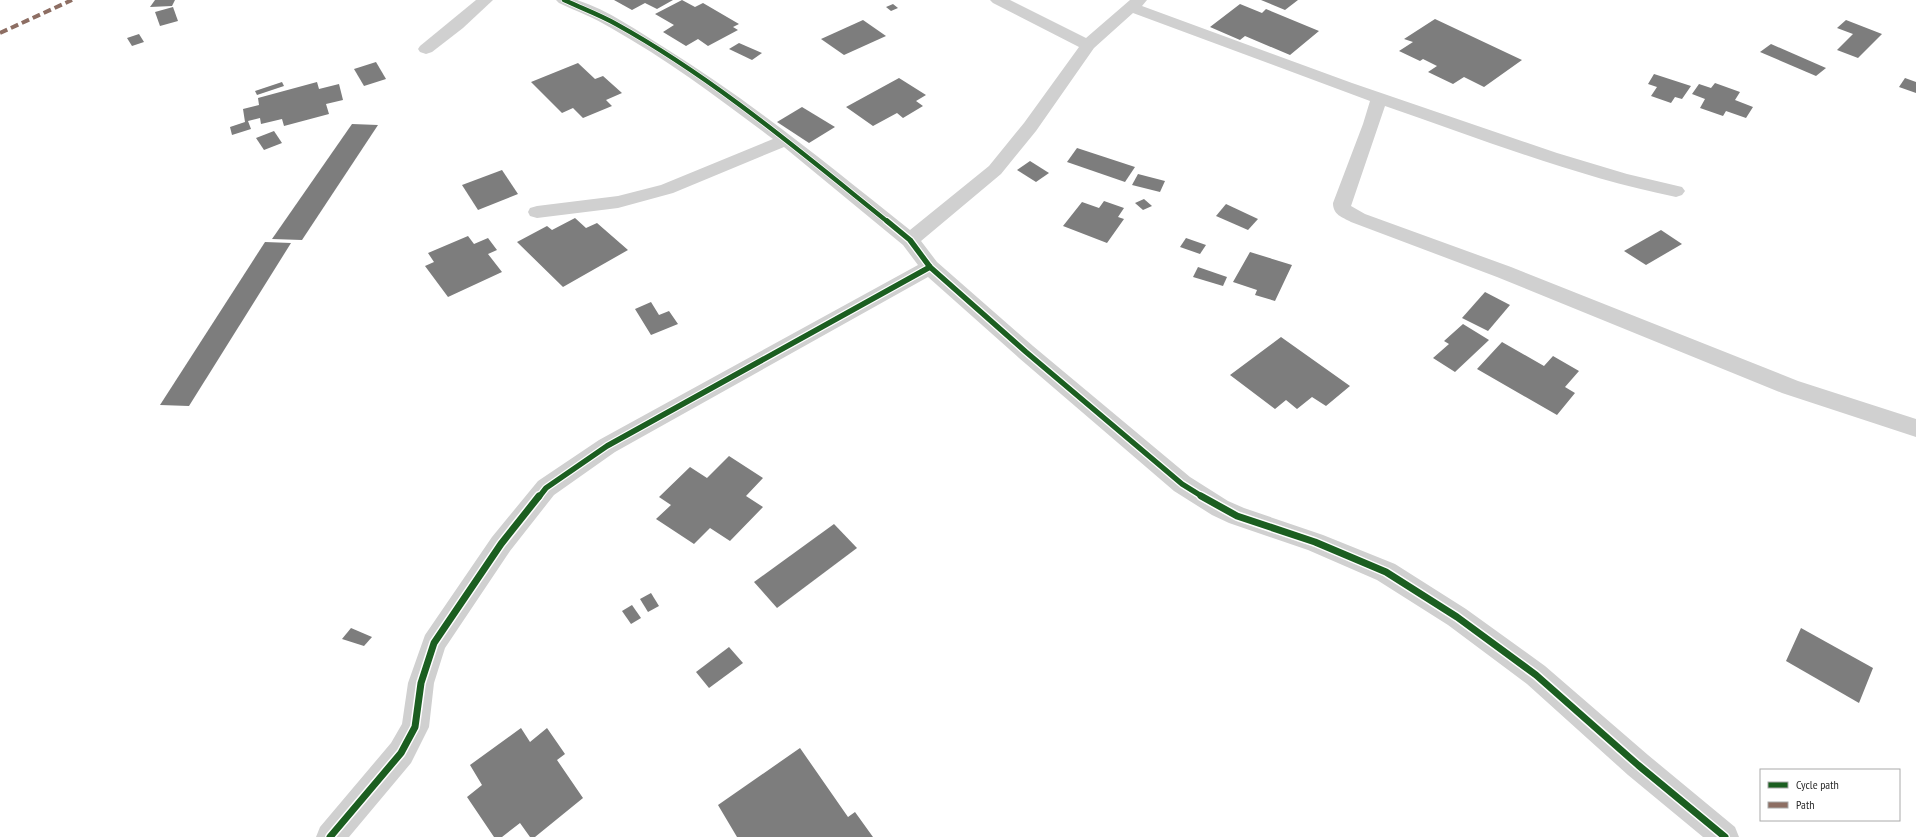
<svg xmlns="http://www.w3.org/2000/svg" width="1916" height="837" font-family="'PT Sans Narrow',sans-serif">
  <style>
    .building { fill: #7d7d7d }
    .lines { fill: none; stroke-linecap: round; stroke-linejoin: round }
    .street { fill: #d0d0d0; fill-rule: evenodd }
    .quiet { stroke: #8d6e63; stroke-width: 4; stroke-dasharray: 8 4; stroke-linecap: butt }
    .cycleway-far2-casing { stroke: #fff; stroke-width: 6 }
    .cycleway-far1-casing { stroke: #fff; stroke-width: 8 }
    .cycleway-casing { stroke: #fff; stroke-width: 10 }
    .cycleway-far2 { stroke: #1b5e20; stroke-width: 4.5 }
    .cycleway-far1 { stroke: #1b5e20; stroke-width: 5.5 }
    .cycleway { stroke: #1b5e20; stroke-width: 7 }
  </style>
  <rect width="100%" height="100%" fill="#fff"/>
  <g class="building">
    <polygon points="155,0 175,0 172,6 150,7"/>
    <polygon points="614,0 673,0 657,9 645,3 632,10"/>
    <polygon points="682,0 695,7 703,3 739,24 733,27 738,30 708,46 698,39 686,46 663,32 674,25 655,14"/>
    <polygon points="1261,0 1298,0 1285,10"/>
    <polygon points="893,4 898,8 891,11 886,7"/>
    <polygon points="1240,4 1262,13 1266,9 1319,31 1290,55 1245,36 1240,40 1210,27"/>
    <polygon points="173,7 178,21 160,26 155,12"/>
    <polygon points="1435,19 1522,60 1484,87 1464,77 1453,84 1428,72 1437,66 1423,59 1420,61 1399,51 1413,42 1404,39"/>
    <polygon points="863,20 886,36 844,55 821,39"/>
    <polygon points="1846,20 1882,34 1858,58 1837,50 1853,34 1837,28"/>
    <polygon points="139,34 144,42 132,46 127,38"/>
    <polygon points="739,43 762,53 752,60 729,49"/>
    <polygon points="1771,44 1826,68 1816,76 1760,52"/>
    <polygon points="376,62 386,79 364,86 354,69"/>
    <polygon points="578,63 595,79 603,76 622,93 606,100 612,106 583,118 573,108 562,113 531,82"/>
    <polygon points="1654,74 1691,86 1682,99 1675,97 1671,103 1651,96 1657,87 1648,84"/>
    <polygon points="899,78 926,95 916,101 923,106 903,118 897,113 873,126 846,107"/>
    <polygon points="1905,78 1916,82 1916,93 1899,87"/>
    <polygon points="282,82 284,86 257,95 255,91"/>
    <polygon points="317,82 319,89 339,84 343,100 326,104 329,114 284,126 282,119 261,124 260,118 248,121 251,129 232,135 230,127 245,122 243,109 259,105 258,98"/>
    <polygon points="1715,83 1740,92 1735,100 1753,107 1746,118 1726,111 1723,116 1700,108 1705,99 1692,94 1699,84 1711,88"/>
    <polygon points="802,107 835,127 809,143 777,122"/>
    <polygon points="352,124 378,125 302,240 272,239"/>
    <polygon points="274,131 282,143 264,150 256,138"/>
    <polygon points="1077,148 1135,167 1125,182 1067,162"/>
    <polygon points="1030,161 1049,173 1036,182 1017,170"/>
    <polygon points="502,170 518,194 478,210 462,185"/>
    <polygon points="1138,174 1165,181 1160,192 1132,185"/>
    <polygon points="1144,199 1152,206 1143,210 1135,203"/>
    <polygon points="1104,201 1124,208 1118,217 1124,219 1107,243 1063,226 1082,202 1099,208"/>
    <polygon points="1226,204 1258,219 1248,230 1216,216"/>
    <polygon points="575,218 586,228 597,223 628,250 563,287 517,242 547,226 552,230"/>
    <polygon points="1661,230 1682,244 1646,265 1624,251"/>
    <polygon points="468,236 474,244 488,238 497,250 488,254 502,272 448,297 425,266 434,262 428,253"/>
    <polygon points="1186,238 1206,245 1200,254 1180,247"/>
    <polygon points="265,242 291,243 189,406 160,405"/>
    <polygon points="1250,252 1292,265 1275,301 1255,295 1257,290 1233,282"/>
    <polygon points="1198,267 1227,277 1223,286 1193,277"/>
    <polygon points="1485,292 1510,305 1488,331 1462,318"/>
    <polygon points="651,302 659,315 669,311 678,324 651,335 635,309"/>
    <polygon points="1463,324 1489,340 1455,372 1433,358 1449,344 1444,341"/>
    <polygon points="1281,337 1350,386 1326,406 1312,397 1297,409 1286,400 1275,409 1230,375"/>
    <polygon points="1502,342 1544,366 1553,356 1579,371 1565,387 1575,393 1557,415 1477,369"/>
    <polygon points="729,456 763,478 746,496 763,507 730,541 710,528 694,544 656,519 671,505 659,497 690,467 707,478"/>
    <polygon points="834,524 857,548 777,608 754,582"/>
    <polygon points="651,593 659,606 648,612 640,599"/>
    <polygon points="632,605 641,618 631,624 622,611"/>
    <polygon points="351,628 372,637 364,646 342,639"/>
    <polygon points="1801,628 1873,668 1859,703 1786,661"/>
    <polygon points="729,647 743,663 709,688 696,672"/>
    <polygon points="521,728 530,742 547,728 565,754 557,760 583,798 535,837 530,837 520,823 502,837 494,837 467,797 482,785 470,765"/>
    <polygon points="800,748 848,817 855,812 873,837 737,837 718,805"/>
  </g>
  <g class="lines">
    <g class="street">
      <polygon points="476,0 493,0 463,28 432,52 426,54 420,52 418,49 420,46"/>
      <path d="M556 0C563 0 571 0 577 0 608 10 638 31 665 48 752 102 830 166 910 230L989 166 1024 123 1079 47 993 3 990 0H1010L1086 38 1130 0H1147L1142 6 1352 83 1557 153 1627 174 1682 187 1685 191 1682 195 1676 197C1577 177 1481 139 1385 106L1351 206 1365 214 1511 267 1798 381 1916 419V437L1782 393 1497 277 1351 222C1342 217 1333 215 1333 203L1363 124 1370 101 1133 13 1094 48 1036 131 1001 174 921 241 937 262 1033 346 1190 477 1228 501 1244 508 1323 535 1395 564 1466 609 1545 666 1648 755 1735 827 1739 837H1703L1628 775 1527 684 1448 625 1377 580 1308 550 1229 523 1212 515 1174 491 1019 358 928 277 615 452 554 495 510 551 445 648 434 683 429 727 411 763 349 837H316L320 827 391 743 402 724 408 683 425 635 492 537 538 481 599 440 918 265 903 245 784 147 673 193 618 208 537 218 530 216 528 212 530 208 537 206 618 196 661 185 773 139C721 100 668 60 611 28 595 18 576 11 559 3Z"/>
    </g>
    <polyline class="quiet" points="0,33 72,0"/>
    <defs>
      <path id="cycleway-far2" d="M564 0C581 8 600 15 616 24 714 78 802 153 888 222"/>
      <g id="cycleway-far1">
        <polyline points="887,221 910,240 930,267 1026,352 1182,484 1203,497"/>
        <polyline points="539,497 546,488 607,446 930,267"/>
      </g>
      <g id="cycleway">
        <polyline points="1201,496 1237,516 1315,542 1386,572 1457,617 1536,675 1638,765 1725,837"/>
        <polyline points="330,837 401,753 415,727 421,683 434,643 501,544 539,496"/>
      </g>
    </defs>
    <use href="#cycleway-far2" class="cycleway-far2-casing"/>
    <use href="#cycleway-far1" class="cycleway-far1-casing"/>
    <use href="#cycleway" class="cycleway-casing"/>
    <use href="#cycleway-far2" class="cycleway-far2"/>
    <use href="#cycleway-far1" class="cycleway-far1"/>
    <use href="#cycleway" class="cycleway"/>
  </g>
  <rect x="1760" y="769" width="140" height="52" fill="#ffffff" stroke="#aaaaaa"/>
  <rect x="1768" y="782" width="20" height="6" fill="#1b5e20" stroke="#aaaaaa"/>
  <text x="1796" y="789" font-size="12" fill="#2b2b2b">Cycle path</text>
  <rect x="1768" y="802" width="20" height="6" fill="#8d6e63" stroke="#aaaaaa"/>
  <text x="1796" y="809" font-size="12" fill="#2b2b2b">Path</text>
</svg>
